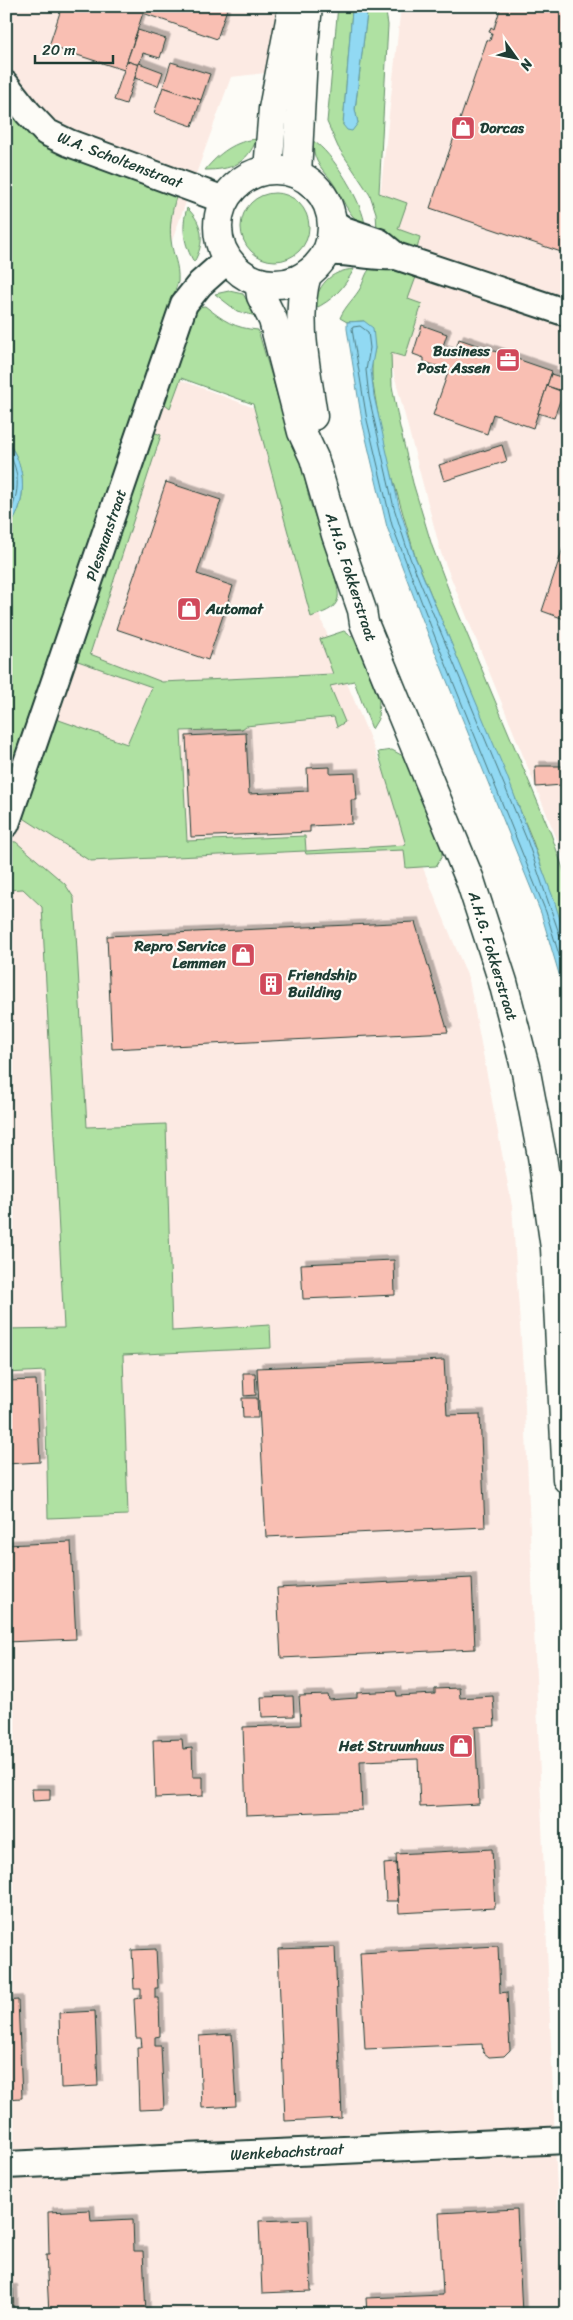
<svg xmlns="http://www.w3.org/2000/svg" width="573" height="2320" font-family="Sriracha,sans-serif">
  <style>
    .built { fill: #fceae3 }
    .green { fill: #afe1a2; stroke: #678f6b }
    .water { fill: #91d9f3; stroke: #639ba7 }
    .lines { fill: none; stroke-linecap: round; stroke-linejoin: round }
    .shore { stroke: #4d7b80; stroke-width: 1 }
    .building { fill: #f9bfb3; stroke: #1f3d34; filter: url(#shadow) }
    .minor-casing { stroke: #1f3d34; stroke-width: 30 }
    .tertiary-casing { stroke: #1f3d34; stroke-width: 31 }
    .minor { stroke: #fdfcf7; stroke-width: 26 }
    .tertiary { stroke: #fdfcf7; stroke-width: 28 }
    .labels { text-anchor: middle; stroke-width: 4.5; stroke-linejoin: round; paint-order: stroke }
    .poi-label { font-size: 15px; font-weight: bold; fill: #1f3d34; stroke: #fdfcf7; text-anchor: start }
    .street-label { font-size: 15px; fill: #1f3d34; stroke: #fdfcf7 }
  </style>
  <defs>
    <filter id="shadow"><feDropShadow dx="4.5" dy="-4.5" stdDeviation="0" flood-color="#0004"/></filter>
  </defs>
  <rect width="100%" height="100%" fill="#fdfcf7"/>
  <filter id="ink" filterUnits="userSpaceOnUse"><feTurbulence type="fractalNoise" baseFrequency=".02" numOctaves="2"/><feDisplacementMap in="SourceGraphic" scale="10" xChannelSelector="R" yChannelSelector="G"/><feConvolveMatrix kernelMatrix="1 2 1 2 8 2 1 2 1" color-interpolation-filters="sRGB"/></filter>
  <g filter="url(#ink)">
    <g class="built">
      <polygon points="6,6 287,6 274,72 231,77 129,360 257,409 297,561 469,980 512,1206 524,1384 562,2314 6,2314"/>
      <polygon points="401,6 567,6 567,864 441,553 390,359 380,196"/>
    </g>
    <g class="green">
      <polygon points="338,6 354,6 352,10 343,125 358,123 355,110 367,13 365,6 385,6 388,25 379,193 407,203 398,229 420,237 417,249 382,237 377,230 376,213 370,195 338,147 327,122"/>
      <path d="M6 104 176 197C172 211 169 226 171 240 173 258 179 262 178 282L6 780V530C28 508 28 464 6 441Z"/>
      <path d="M257 139C246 164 232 170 205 170 219 153 235 141 257 139Z"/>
      <path d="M313 141C332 151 364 205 365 226 346 216 343 196 331 180 326 173 320 168 317 161 314 155 313 148 313 141Z"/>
      <circle cx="275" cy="227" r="34"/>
      <path d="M187 208C204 224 205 243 194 262 184 245 181 227 187 208Z"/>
      <path d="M373 266 384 267 416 277 408 299 422 304 405 357 391 353 392 386 399 423 413 483 432 546 451 596 551 834 567 880V942L532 839 415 556 383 444 372 379V360L375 348 364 321 347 322 340 318C345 306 355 298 361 287 365 278 366 271 373 266Z"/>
      <path d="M354 269C344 288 333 300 314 309 317 285 330 271 354 269Z"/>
      <polygon points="229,291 243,294 256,316 237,311 215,294"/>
      <path d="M205 306C224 321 234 328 258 330L289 435 295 434C300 455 304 477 309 498 314 517 341 584 338 598 336 610 321 613 311 617L253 404 181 378 170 408 161 401 195 307Z"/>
      <polygon points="156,433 161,435 90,654 162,682 333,674 320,639 344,631 356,640 379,700 378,719 372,729 354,681 330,686 345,722 337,727 334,717 246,726 242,729 181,731 187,841 305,836 306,851 406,845 378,752 392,750 403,756 441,844 442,856 436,866 406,868 404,850 306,854 305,851 90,861 22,817 56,719 127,744 152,687 75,660 150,434"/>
      <polygon points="6,841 16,842 65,884 74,898 87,1127 166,1124 172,1331 270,1325 271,1348 123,1355 128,1515 48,1518 45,1371 6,1373 6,1329 64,1328 42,907 23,889 6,890"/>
    </g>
    <g class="water">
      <polygon points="354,6 365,6 367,13 355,109 358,123 352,131 347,130 343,125 352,10"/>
      <polygon points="364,321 373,328 375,348 371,370 374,396 399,506 415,557 507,776 554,900 567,942 567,1001 541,913 430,639 387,527 362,421 347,329 347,322"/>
      <path d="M6 441C28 464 28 508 6 530Z"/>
    </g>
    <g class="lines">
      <g class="shore">
        <path d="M6 449C23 474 19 496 6 522"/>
        <polyline points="567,940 560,936 527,840 410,558 394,508 369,397 366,370 370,348 368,332 360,326 353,327 352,329 367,420 392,525 435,637 546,912 567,981"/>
      </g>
    </g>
    <g class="building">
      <polygon points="62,6 228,6 217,39 143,13 124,70 49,46"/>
      <polygon points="501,6 567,6 567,254 430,208 487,40 490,41 492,33 489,32 491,27 494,29"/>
      <polygon points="138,30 166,39 160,58 143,53 139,65 127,61"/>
      <polygon points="127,61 139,65 126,104 114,100"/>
      <polygon points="171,62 210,74 201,100 163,87"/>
      <polygon points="139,63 163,72 158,86 135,78"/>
      <polygon points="163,87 201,100 192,126 154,113"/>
      <polygon points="422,325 447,334 442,349 455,353 459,339 552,371 533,428 493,414 487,434 433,415 449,370 424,362 424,358 413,354"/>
      <polygon points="551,374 567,379 566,392 547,386"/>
      <polygon points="547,386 563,392 554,418 538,413"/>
      <polygon points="502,445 507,461 444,481 439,465"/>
      <polygon points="166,482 221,500 197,574 233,586 208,660 116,629"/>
      <polygon points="567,536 567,620 542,611"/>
      <polygon points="246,733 249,794 308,791 307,768 330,767 330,774 355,773 357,800 351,800 352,824 310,826 310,832 191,837 186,736"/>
      <polygon points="535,766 562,766 562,785 536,787"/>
      <polygon points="415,922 448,1032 112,1049 107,936"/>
      <polygon points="394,1260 395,1295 303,1299 301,1264"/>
      <polygon points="444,1360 447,1415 480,1414 485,1527 266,1537 257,1368"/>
      <polygon points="243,1373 255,1373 256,1395 244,1396"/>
      <polygon points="36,1380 40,1462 6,1464 6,1381"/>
      <polygon points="242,1398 257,1398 258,1418 243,1418"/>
      <polygon points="71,1542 76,1639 6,1642 6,1545"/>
      <polygon points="472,1578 475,1649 281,1658 277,1588"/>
      <polygon points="459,1688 460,1698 493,1696 495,1726 475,1727 479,1804 420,1807 418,1759 360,1761 362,1810 246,1815 243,1727 301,1725 299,1696 328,1695 329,1700 357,1698 357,1693 396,1691 397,1696 435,1694 435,1689"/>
      <polygon points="293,1696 294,1716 262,1717 261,1697"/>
      <polygon points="182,1739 183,1749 192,1748 193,1777 203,1777 203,1796 155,1798 153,1740"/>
      <polygon points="32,1789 50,1789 50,1800 33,1801"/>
      <polygon points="492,1849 495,1908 399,1913 396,1854"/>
      <polygon points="396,1863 398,1901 386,1901 384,1864"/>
      <polygon points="498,1946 500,1993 507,1992 510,2050 504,2056 489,2057 483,2052 482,2044 365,2049 360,1953"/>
      <polygon points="335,1947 342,2118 285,2121 278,1949"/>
      <polygon points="156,1949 158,1988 155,1988 155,1998 159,1998 160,2036 155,2037 155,2046 161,2046 164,2109 139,2110 137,2047 142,2047 141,2038 136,2038 134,1999 141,1998 141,1989 134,1989 132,1950"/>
      <polygon points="18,2000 22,2098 6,2099 6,2001"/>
      <polygon points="95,2011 98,2086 61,2088 59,2013"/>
      <polygon points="232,2034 236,2106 202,2108 199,2036"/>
      <polygon points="517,2209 522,2314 367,2314 366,2298 443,2295 439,2213"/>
      <polygon points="90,2210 91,2221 133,2219 134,2251 143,2251 146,2314 49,2314 46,2255 49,2255 48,2212"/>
      <polygon points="308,2219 311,2291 262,2293 259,2221"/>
      <polygon points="6,2289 13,2289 14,2314 6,2314"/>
    </g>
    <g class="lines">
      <defs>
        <g id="minor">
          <polyline points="6,85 28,113 46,132 69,143 224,200"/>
          <polyline points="332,222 344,230 379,242 396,256 567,313"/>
          <path d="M327 252C349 250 370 258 393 256"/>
          <polyline points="6,824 184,304 200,284 227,260"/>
          <polyline points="6,2165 567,2140"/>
        </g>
        <g id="tertiary">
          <circle cx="275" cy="227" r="57"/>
          <polyline points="268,170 273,109 291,15"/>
          <polyline points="297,174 303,56 308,6"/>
          <path d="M307 274C294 319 307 371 313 416"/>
          <polyline points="259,282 261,296 273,320 302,432 314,458 336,535 362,610 364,623 470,880 503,982 525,1067 542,1156 555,1248 567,1479"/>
        </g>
      </defs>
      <use href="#minor" class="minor-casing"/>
      <use href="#tertiary" class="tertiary-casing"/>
      <use href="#minor" class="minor"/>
      <use href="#tertiary" class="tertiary"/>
    </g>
  </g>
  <defs>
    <symbol id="shop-square" viewBox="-11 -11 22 22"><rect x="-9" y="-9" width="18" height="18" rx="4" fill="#d1495b" stroke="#fdfcf7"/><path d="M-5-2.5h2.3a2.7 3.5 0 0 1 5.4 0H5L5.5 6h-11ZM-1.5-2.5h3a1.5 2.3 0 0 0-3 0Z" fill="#fff"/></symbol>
    <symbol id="office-square" viewBox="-11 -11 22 22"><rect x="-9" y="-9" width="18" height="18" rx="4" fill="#d1495b" stroke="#fdfcf7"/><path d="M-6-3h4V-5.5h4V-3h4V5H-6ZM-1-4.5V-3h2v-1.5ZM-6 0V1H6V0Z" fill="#fff"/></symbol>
    <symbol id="building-square" viewBox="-11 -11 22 22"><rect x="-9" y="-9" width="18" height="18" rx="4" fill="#d1495b" stroke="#fdfcf7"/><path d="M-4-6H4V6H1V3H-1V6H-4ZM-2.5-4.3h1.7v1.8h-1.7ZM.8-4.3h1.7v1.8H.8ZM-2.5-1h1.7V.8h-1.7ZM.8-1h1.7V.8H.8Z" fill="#fff"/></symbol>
  </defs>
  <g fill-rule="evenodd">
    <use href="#shop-square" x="449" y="114" width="28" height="28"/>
    <use href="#office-square" x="494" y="346" width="28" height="28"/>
    <use href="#shop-square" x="175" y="595" width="28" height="28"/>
    <use href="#shop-square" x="229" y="941" width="28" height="28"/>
    <use href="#building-square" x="257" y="970" width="28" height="28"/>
    <use href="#shop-square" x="447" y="1732" width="28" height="28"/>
  </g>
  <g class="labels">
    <g class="poi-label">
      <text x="480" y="133">Dorcas</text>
      <text x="490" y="356" text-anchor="end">Business<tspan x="490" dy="17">Post Assen</tspan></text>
      <text x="206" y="614">Automat</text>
      <text x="226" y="951" text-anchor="end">Repro Service<tspan x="226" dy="17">Lemmen</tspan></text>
      <text x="288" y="980">Friendship<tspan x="288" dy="17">Building</tspan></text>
      <text x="444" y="1751" text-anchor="end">Het Struunhuus</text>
    </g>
    <g class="street-label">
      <text transform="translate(120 160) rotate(21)" y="5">W.A. Scholtenstraat</text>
      <text transform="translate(106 535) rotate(-71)" y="5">Plesmanstraat</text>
      <text transform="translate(351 577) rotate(72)" y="5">A.H.G. Fokkerstraat</text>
      <text transform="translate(493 956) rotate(73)" y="5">A.H.G. Fokkerstraat</text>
      <text transform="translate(287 2152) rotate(-3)" y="5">Wenkebachstraat</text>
    </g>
  </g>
  <rect width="573" height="2320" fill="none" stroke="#fdfcf7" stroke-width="25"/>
  <rect x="12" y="12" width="548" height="2295" fill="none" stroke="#1f3d34" stroke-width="2" filter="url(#ink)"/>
  <g transform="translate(516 58) rotate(123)" stroke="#fdfcf7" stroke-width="4" paint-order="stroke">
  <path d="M0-4L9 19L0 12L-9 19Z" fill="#1f3d34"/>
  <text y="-8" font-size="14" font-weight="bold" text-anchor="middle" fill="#1f3d34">N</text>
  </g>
  <path d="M35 55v8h78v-8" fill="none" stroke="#1f3d34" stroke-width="2.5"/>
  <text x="42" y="55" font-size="15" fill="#1f3d34" stroke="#fdfcf7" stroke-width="4" paint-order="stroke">20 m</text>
</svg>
